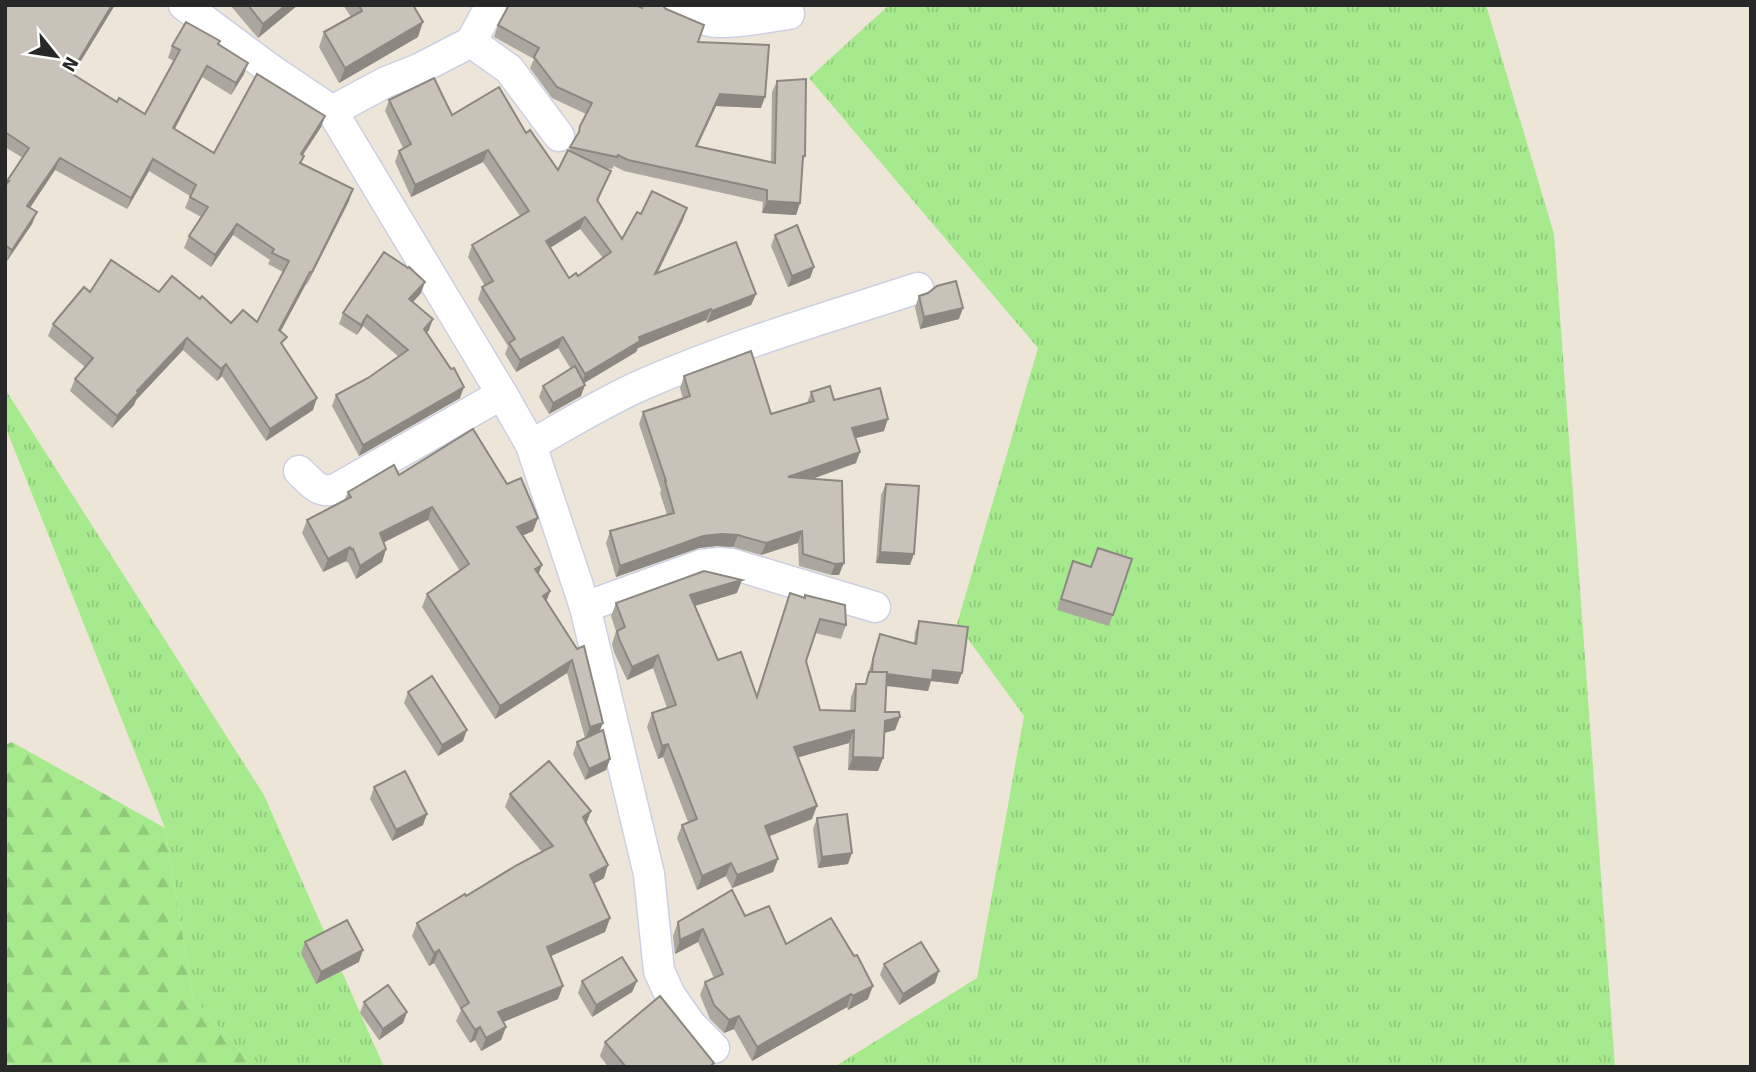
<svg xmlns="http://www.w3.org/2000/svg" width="1756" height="1072" font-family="Signika,sans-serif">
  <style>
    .grass { fill: url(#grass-tufts) }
    .forest { fill: url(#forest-firs) }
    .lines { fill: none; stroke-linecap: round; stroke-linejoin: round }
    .street-casing { stroke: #cdd0e3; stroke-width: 33 }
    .street { stroke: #fff; stroke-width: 30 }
    .wall { fill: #aca79e; fill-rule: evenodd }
    .shaded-wall { fill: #8c8881 }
    .building { fill: #c8c2b8; stroke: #8c8881; stroke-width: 2; fill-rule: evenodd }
  </style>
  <defs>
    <pattern id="grass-tufts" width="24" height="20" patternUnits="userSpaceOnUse" patternTransform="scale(1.75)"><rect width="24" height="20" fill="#a7ea8e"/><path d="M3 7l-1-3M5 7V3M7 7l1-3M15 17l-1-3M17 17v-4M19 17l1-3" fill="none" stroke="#90c97a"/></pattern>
    <pattern id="forest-firs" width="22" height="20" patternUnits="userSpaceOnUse" patternTransform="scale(1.75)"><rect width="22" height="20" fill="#a7ea8e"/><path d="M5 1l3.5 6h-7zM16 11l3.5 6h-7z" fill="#90c97a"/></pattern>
  </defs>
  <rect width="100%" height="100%" fill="#ede5d8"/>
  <g class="grass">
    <polygon points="889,5 1486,5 1554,234 1615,1067 834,1067 977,978 1024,716 957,624 1038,348 809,78"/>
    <polygon points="5,389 264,795 384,1067 255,1067 193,998 165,828 5,426"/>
  </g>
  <polygon class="forest" points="12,742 165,828 193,998 255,1067 28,1067 5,1064 5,745"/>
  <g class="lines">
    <defs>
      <g id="street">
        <polyline points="184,5 270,69 332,111 502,394 531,445 585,607 649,874 659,971 670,995 691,1025 714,1048"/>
        <path d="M670 5C684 12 701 21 717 22 740 23 766 17 789 14"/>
        <polyline points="471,42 509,69 559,136"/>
        <polyline points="332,111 386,82 419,69 471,42 491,5"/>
        <path d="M531 445C568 424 605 401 644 384 733 345 826 318 918 288"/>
        <path d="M299 471C312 483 318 494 336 489L502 394"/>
        <polyline points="585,607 701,565 719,563 732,564 875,607"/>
      </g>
    </defs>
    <use href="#street" class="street-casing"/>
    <use href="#street" class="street"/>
  </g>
  <g class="wall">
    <polygon points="5,5 115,5 73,74 117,102 145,114 174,61 168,58 172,46 220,41 218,45 244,74 231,95 202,77 174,129 214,153 325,116 321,127 303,155 304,156 301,164 349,201 307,284 306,284 280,331 283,346 313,410 266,441 222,376 217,381 183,350 136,400 134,405 112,428 70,391 75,379 85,367 48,336 53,324 90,292 159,292 200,299 231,323 257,322 283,272 268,264 270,260 233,235 211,267 184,248 189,236 201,217 185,208 190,196 149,171 127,209 55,170 30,208 37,212 32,224 7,261 5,260 5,186 7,181 23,158 5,147"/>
    <polygon points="230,5 298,5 258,38"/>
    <polygon points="343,5 413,5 418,37 339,83 319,47 324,32 351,17"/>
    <path d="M498 25 698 42 761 108 716 106 697 147 771 162 772 92 777 81 805 156 803 162 800 203 796 215 762 213 763 202 624 171 614 166 612 169 602 167 606 182 598 201 622 239 641 214 683 220 657 274 756 294 751 305 707 323 706 320 638 348 636 352 584 383 581 396 549 414 539 397 543 386 571 369 558 348 516 372 505 354 508 346 478 299 482 287 485 286 468 257 472 245 520 216 483 162 411 197 395 162 399 151 403 148 385 111 389 100 526 133 558 170 577 136 586 114 552 98 530 68 534 59 494 37ZM580 229 603 258 578 276 569 278 550 248Z"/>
    <polygon points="775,235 814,267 810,278 788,287 771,246"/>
    <polygon points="421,293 413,302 429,330 427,332 460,398 359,456 332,406 336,395 368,378 399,357 363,326 357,335 339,324 343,313"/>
    <polygon points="919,296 959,319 920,329 915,307"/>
    <polygon points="684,376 771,414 807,403 811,392 834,400 884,431 856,438 856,463 812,479 839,575 831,575 799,566 798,543 761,555 733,547 717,546 699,548 616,577 606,543 610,531 667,515 660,493 661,490 639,424 643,412 683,399 680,388"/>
    <polygon points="399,475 533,531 522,536 542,565 538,574 550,591 546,602 577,649 600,731 610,759 606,770 585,780 573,754 577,742 585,738 567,673 495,719 422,607 427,594 460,571 428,520 384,542 386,549 382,562 356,579 348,562 347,563 346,561 323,572 302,533 307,520 345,499 348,492"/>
    <polygon points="886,484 910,565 876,563 881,495"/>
    <polygon points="1132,559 1109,626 1057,610 1073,561 1091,566"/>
    <polygon points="737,593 694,606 718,660 756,696 790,593 804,598 805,595 846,625 841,639 815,633 806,661 820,710 850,711 851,697 856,684 865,684 880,634 914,643 915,632 919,621 958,684 931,681 928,691 886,686 885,712 900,717 895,730 884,733 883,758 878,771 848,770 849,743 798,757 812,819 769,836 778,859 773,872 732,888 726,876 697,890 677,838 682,825 688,822 663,757 658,759 647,727 652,713 667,708 653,668 627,680 614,652 612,644 616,631 611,616 616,603"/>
    <polygon points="408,692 463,741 438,756 404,703"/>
    <polygon points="374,787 423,825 392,841 370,799"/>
    <polygon points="510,794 591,811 586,823 604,878 594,884 610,918 605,932 551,956 558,999 503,1022 506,1027 501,1040 481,1051 475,1040 470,1043 456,1021 461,1010 434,963 429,966 412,936 417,923 542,852 505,807"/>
    <polygon points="817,818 848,864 818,868 813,829"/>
    <polygon points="745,916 786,944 868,999 848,1010 847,1007 752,1061 734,1029 724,1033 710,1019 700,995 705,982 714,978 698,942 675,954 673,936 678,922"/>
    <polygon points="305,942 359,962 316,984 301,953"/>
    <polygon points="884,964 935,983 899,1005 880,975"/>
    <polygon points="582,981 637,981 632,992 592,1017 578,993"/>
    <polygon points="364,1002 407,1012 403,1023 379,1040 360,1013"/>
    <polygon points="605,1042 712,1067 608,1067 600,1056"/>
  </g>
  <g class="shaded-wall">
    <polygon points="112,5 115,5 66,85 71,73"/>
    <polygon points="286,5 298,5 258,38 263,24"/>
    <polygon points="423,22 418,37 339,83 345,68"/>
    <polygon points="248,63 244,74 231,95 236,83"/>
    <polygon points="207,66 202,77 169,140 173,128"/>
    <polygon points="720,94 765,97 761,108 716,106 692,158"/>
    <polygon points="325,116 321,127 296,165 301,154"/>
    <polygon points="488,150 483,162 411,197 415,185"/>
    <polygon points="60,158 55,170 23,218 27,206"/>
    <polygon points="153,159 149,171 127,209 131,198"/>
    <polygon points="353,189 349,201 307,284 312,272"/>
    <polygon points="767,201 800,203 796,215 762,213"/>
    <polygon points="687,208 683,220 651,286 655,274"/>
    <polygon points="37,212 32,224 7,261 12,250"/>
    <polygon points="585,217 580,229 542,253 546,241"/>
    <polygon points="237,224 233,235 211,267 215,255"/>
    <polygon points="814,267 810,278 788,287 792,276"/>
    <polygon points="310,272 306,284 275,342 279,330"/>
    <polygon points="425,282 421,293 406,310 409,299"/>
    <polygon points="756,294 751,305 707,323 712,311"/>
    <polygon points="963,308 959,319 920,329 924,317"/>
    <polygon points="711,309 706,320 638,348 636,352 581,385 585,374 639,337"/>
    <polygon points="367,315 363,326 357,335 361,325"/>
    <polygon points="433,319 429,330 420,340 424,329"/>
    <polygon points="563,337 558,348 516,372 520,360"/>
    <polygon points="187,338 183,350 136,400 134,405 112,428 117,416 137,391"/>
    <polygon points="226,364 222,376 217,381 221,369"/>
    <polygon points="585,385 581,396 549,414 553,403"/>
    <polygon points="464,387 460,398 359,456 363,445"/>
    <polygon points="317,398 313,410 266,441 270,429"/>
    <polygon points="888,419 884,431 848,440 852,428"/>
    <polygon points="860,452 856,463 784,489 788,477"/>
    <polygon points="432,507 428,520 375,547 380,533"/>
    <polygon points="538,518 533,531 512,540 517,527"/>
    <polygon points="802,531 798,543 761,555 766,543"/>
    <polygon points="722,534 738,535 733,547 717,546 699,548 616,577 620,566 703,536"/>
    <polygon points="350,547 346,561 323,572 328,559"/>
    <polygon points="386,549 382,562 356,579 360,566"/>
    <polygon points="880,552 914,554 910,565 876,563"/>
    <polygon points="844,563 839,575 831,575 835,564"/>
    <polygon points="542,565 537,578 535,569"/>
    <polygon points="742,580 737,593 685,609 690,595"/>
    <polygon points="550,591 545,605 543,596"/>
    <polygon points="658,655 653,668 627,680 632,667"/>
    <polygon points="572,660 567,673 495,719 500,706"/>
    <polygon points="933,670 962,673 958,684 931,681 928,691 867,683 872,672"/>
    <polygon points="900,717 895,730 880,734 885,721"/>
    <polygon points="603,723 598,736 585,740 590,727"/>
    <polygon points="467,730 463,741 438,756 442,745"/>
    <polygon points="854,730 849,743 789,760 794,747"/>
    <polygon points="668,744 663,757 658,759 662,746"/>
    <polygon points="853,757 883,758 878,771 848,770"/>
    <polygon points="610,759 606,770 585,780 589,769"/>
    <polygon points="817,806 812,819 760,840 765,826"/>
    <polygon points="591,811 586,824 583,817"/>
    <polygon points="427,814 423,825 392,841 396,830"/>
    <polygon points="852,853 848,864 818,868 822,857"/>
    <polygon points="778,859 773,872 732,888 737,875"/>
    <polygon points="731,863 726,876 697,890 702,876"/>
    <polygon points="608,865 604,878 585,888 590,875"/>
    <polygon points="610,918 605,932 542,960 547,947"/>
    <polygon points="703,929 698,942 675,954 680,940"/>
    <polygon points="363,950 359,962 316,984 321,972"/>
    <polygon points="439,950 434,963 429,966 434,953"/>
    <polygon points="939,971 935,983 899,1005 903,994"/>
    <polygon points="637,981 632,992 592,1017 596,1005"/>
    <polygon points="563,986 558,999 494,1026 498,1012"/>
    <polygon points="873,986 868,999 848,1010 853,996"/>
    <polygon points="851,994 847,1007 752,1061 757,1047"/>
    <polygon points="407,1012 403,1023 379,1040 383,1029"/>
    <polygon points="739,1016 734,1029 724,1033 729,1020"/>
    <polygon points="480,1027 475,1040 470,1043 475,1030"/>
    <polygon points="506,1027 501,1040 481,1051 486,1038"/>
  </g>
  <g class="building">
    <polygon points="5,5 112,5 71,73 117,102 119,98 145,114 180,50 172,46 186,22 220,41 218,44 248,63 236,83 207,66 173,128 214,153 257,74 325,116 301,154 304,156 300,163 353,189 312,272 310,272 279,330 287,337 281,343 317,398 270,429 226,364 221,369 187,338 137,391 138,393 117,416 75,379 93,358 53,324 84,287 90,292 111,260 159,292 172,276 200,299 202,296 231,323 243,310 257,322 289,261 272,253 274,249 237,224 215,255 189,236 208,207 190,197 196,185 153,159 131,198 60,158 27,206 37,212 12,250 5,245 5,186 9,181 7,181 29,148 5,132"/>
    <polygon points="248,5 286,5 263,24"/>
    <polygon points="359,5 413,5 423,22 345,68 324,32 362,11"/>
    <polygon points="509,5 636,5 642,8 643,5 662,5 666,9 704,25 698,42 769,45 765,97 720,94 696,146 775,163 777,81 806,79 805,156 803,156 800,203 767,201 767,190 628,160 618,155 617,157 570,147 579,132 580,126 592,103 557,87 534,57 539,48 498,25"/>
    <path d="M434 78 452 115 499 87 526 133 530 130 558 170 568 150 611 171 597 200 622 239 637 212 641 214 652 191 687 208 655 274 736 242 756 294 712 311 711 309 639 337 640 341 585 374 563 337 520 360 509 343 515 339 482 287 493 281 472 245 529 211 488 150 415 185 399 151 411 144 389 100ZM585 217 611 252 578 276 576 273 569 278 546 241Z"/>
    <polygon points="797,225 814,267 792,276 775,235"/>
    <polygon points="384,252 408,268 409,267 425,282 409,299 433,319 424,329 451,369 454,368 464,387 363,445 336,395 368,378 408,350 367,315 361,325 343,313"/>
    <polygon points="956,281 963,308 924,317 919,296 928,293 937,286"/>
    <polygon points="751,351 771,414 814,401 811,392 830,386 834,400 880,388 888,419 852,428 860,452 788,477 842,481 844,563 835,564 803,554 802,531 766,543 738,535 722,534 703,536 620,566 610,531 674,513 665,481 666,481 643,412 690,396 684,376"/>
    <polygon points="575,366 585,385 553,403 543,386"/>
    <polygon points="473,429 507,484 521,478 538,518 517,527 542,565 535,569 550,591 543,596 577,649 584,646 603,723 590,727 572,660 500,706 427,594 469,564 432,507 380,533 386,549 360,566 353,549 352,550 350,547 328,559 307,520 351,497 348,492 394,465 399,475"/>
    <polygon points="886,484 919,486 914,554 880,552"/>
    <polygon points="1098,548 1132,559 1113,615 1061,599 1073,561 1091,567"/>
    <polygon points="704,571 742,580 690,595 718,660 741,652 757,697 790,593 805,598 805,595 845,605 846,625 820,619 806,661 820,710 855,711 856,684 866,684 869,672 887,672 885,712 899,712 900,717 885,721 883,758 853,757 854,730 794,747 817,806 765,826 778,859 737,875 731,863 702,876 682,825 697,819 668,744 662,746 652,713 676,705 658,655 632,667 619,639 617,631 625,627 616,603"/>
    <polygon points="919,621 968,627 962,673 933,670 932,680 887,674 887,672 872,672 873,659 880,634 916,644"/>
    <polygon points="432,676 467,730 442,745 408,692"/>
    <polygon points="603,730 610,759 589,769 577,742"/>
    <polygon points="549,761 591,811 583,817 608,865 590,875 610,918 547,947 563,986 498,1012 506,1027 486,1038 480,1027 475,1030 461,1008 469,1003 439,950 434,953 417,923 465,894 466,896 517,865 553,846 510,794"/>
    <polygon points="405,771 427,814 396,830 374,787"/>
    <polygon points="847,814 852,853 822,857 817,818"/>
    <polygon points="732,890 745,916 769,906 786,944 831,918 854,956 857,955 873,986 853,996 851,994 757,1047 739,1016 729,1020 714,1005 705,982 723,974 703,929 680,940 678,922"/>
    <polygon points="347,920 363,950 321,972 305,942"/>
    <polygon points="921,942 939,971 903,994 884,964"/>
    <polygon points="622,957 637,981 596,1005 582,981"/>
    <polygon points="388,985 407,1012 383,1029 364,1002"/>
    <polygon points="660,996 714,1063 709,1067 626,1067 605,1042"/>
  </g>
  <rect width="1756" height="1072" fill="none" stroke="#282828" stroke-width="14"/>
  <g transform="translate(56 56) rotate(120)" stroke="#ffffff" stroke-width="5" paint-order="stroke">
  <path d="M0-5L12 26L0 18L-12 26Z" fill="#282828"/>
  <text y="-10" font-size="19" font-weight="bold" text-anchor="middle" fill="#282828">N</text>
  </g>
</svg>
